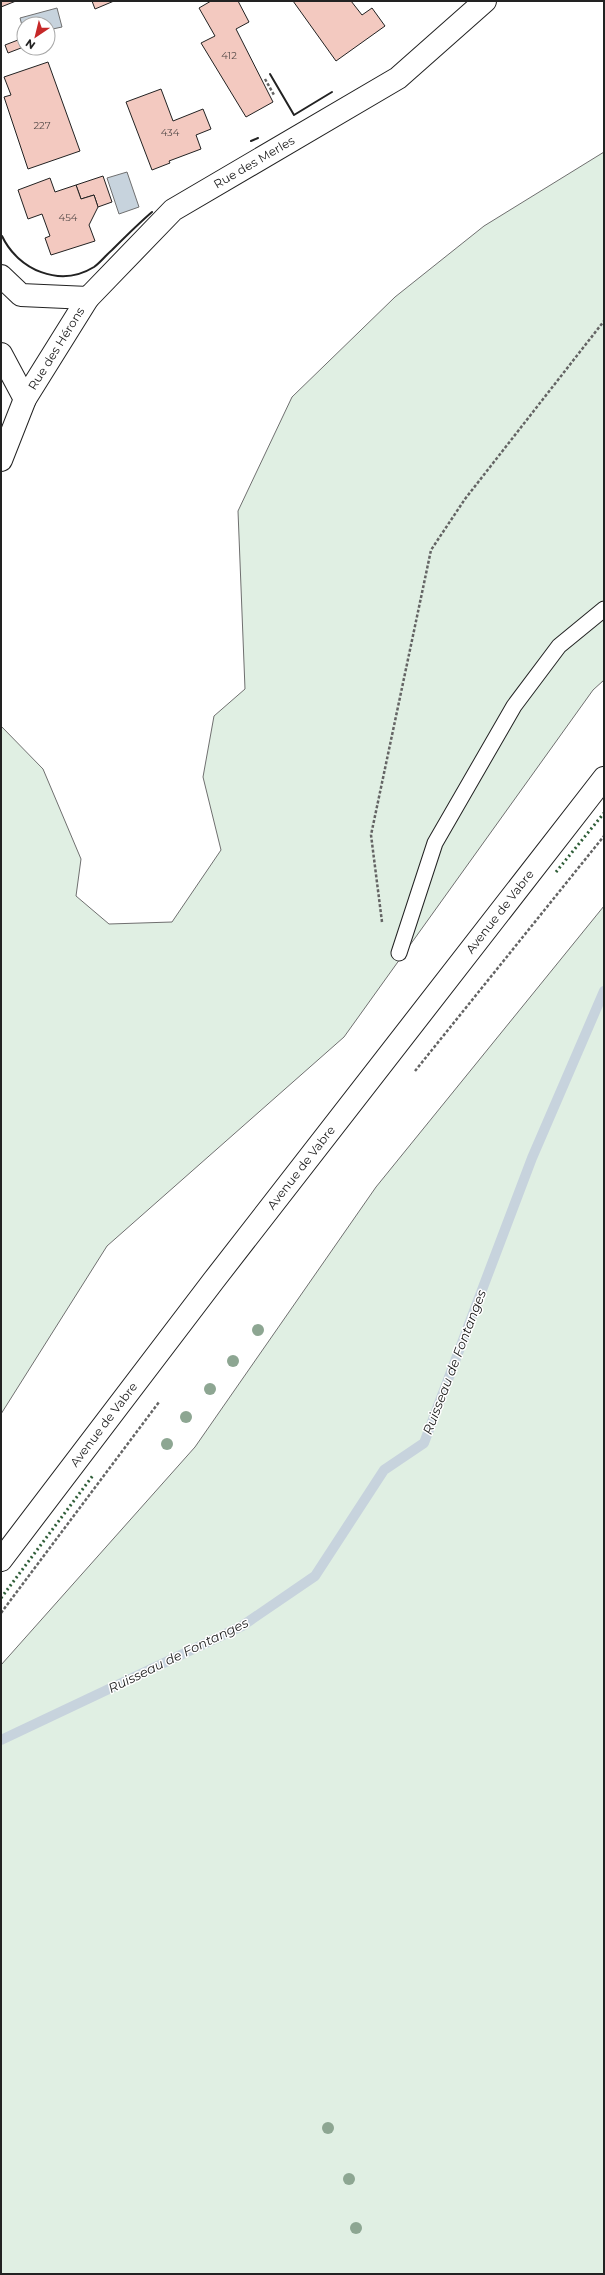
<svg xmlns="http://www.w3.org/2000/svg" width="605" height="2275" font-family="Montserrat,sans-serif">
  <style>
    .green { fill: #e0efe3; stroke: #6f6f6f }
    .water { fill: #c7d3dd; stroke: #6f6f6f }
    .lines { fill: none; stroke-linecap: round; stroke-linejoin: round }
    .stream { stroke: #c7d3dd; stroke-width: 10 }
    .building { fill: #f3c9c0; stroke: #222 }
    .lane-casing { stroke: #222; stroke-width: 17 }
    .street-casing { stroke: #222; stroke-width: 24 }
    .secondary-casing { stroke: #222; stroke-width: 24 }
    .path { stroke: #646464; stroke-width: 2.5; stroke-dasharray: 3 2; stroke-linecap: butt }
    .lane { stroke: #fff; stroke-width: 15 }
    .street { stroke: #fff; stroke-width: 22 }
    .secondary { stroke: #fff; stroke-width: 22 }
    .hedge { stroke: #2f5e38; stroke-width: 3; stroke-dasharray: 2 3; stroke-linecap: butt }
    .wall { stroke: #222; stroke-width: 2 }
    .tree { fill: #8da692 }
    .labels { text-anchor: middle; stroke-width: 3; stroke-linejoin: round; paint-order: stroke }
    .number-label { font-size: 10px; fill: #564c4a }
    .street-label { font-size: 12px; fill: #222; stroke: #fff }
    .water-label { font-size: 13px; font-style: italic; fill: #222; stroke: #fff }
  </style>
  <rect width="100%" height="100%" fill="#fff"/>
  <g class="green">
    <polygon points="604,152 604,680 593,690 344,1037 107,1246 1,1414 1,726 43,769 81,859 76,896 109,924 172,922 221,850 203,777 214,716 245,689 238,511 292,397 395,297 484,226"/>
    <polygon points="604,906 604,2274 1,2274 1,1665 195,1447 376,1187"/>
  </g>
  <g class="water">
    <polygon points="57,8 62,27 48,30 48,24 24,24 24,33 20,18"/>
    <polygon points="127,172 139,207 119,214 107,178"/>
  </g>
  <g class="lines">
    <polyline class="stream" points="1,1740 242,1626 315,1576 384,1470 424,1443 532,1158 604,991"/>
  </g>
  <g class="building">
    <polygon points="1,1 16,1 1,7"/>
    <polygon points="92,1 114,1 95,9"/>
    <polygon points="211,1 238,1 249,22 236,29 273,102 246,117 201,43 215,36 199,8"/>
    <polygon points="293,1 351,1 362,15 372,8 385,26 336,61"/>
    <polygon points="18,40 21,48 8,53 5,45"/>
    <polygon points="48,62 80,151 28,169 4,97 11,95 4,77"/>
    <polygon points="161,89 173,121 203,109 211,129 196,135 201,149 169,161 170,163 152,170 126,102"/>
    <polygon points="103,176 112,202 98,207 94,195 81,199 76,185"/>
    <polygon points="50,178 55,192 76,185 81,199 94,195 98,207 89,225 95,241 51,255 45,238 50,236 42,214 28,219 18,190"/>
  </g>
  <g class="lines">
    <defs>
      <polyline id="lane" points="399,953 435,843 514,706 559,646 604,609"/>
      <g id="street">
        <path id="s1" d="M1 276 21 295 88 298 173 210 398 78 485 1"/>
        <polyline points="1,354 25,399"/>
        <path id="s2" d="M1 460 25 399 88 298"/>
      </g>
      <g id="secondary">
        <path id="s3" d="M1 1560 214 1280 604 778"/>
      </g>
    </defs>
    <use href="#lane" class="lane-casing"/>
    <use href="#street" class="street-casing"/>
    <use href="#secondary" class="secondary-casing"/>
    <g class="path">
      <polyline points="265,79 274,95"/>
      <polyline points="382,922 371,835 431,550 465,499 604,321"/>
      <polyline points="415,1071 604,836"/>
      <polyline points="1,1613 159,1402"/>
    </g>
    <use href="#lane" class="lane"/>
    <use href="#street" class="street"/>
    <use href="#secondary" class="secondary"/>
    <g class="hedge">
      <polyline points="556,872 604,813"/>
      <polyline points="1,1598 94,1474"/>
    </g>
    <g class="wall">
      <polyline points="270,74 294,115 332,92"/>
      <polyline points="251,141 258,138"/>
      <path d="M2 236C18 270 60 288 94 267 100 263 106 255 112 250 125 237 138 224 152 212"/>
    </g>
  </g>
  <g class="tree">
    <circle cx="258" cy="1330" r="6"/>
    <circle cx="233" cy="1361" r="6"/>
    <circle cx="210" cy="1389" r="6"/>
    <circle cx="186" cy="1417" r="6"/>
    <circle cx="167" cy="1444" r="6"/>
    <circle cx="328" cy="2128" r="6"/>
    <circle cx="349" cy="2179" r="6"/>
    <circle cx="356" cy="2228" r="6"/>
  </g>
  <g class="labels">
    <g class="number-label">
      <text x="229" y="59">412</text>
      <text x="42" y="129">227</text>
      <text x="170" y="136">434</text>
      <text x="68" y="221">454</text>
    </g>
    <g class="street-label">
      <text dy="4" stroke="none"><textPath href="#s1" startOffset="311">Rue des Merles</textPath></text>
      <text dy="4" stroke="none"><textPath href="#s2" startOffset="125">Rue des Hérons</textPath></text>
      <text dy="4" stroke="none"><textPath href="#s3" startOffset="818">Avenue de Vabre</textPath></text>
      <text dy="4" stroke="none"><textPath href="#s3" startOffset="494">Avenue de Vabre</textPath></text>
      <text dy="4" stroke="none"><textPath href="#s3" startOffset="170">Avenue de Vabre</textPath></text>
    </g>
    <g class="water-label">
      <text transform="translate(454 1362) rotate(-69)" y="5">Ruisseau de Fontanges</text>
      <text transform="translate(178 1655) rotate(-26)" y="5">Ruisseau de Fontanges</text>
    </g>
  </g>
  <rect width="605" height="2275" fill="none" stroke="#222222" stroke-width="4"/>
  <g transform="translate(36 36) rotate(215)"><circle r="19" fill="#ffffff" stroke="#a7a7a7"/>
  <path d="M0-3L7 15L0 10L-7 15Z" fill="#c62828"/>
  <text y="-6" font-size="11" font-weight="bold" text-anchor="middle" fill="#222222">N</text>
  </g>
</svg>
